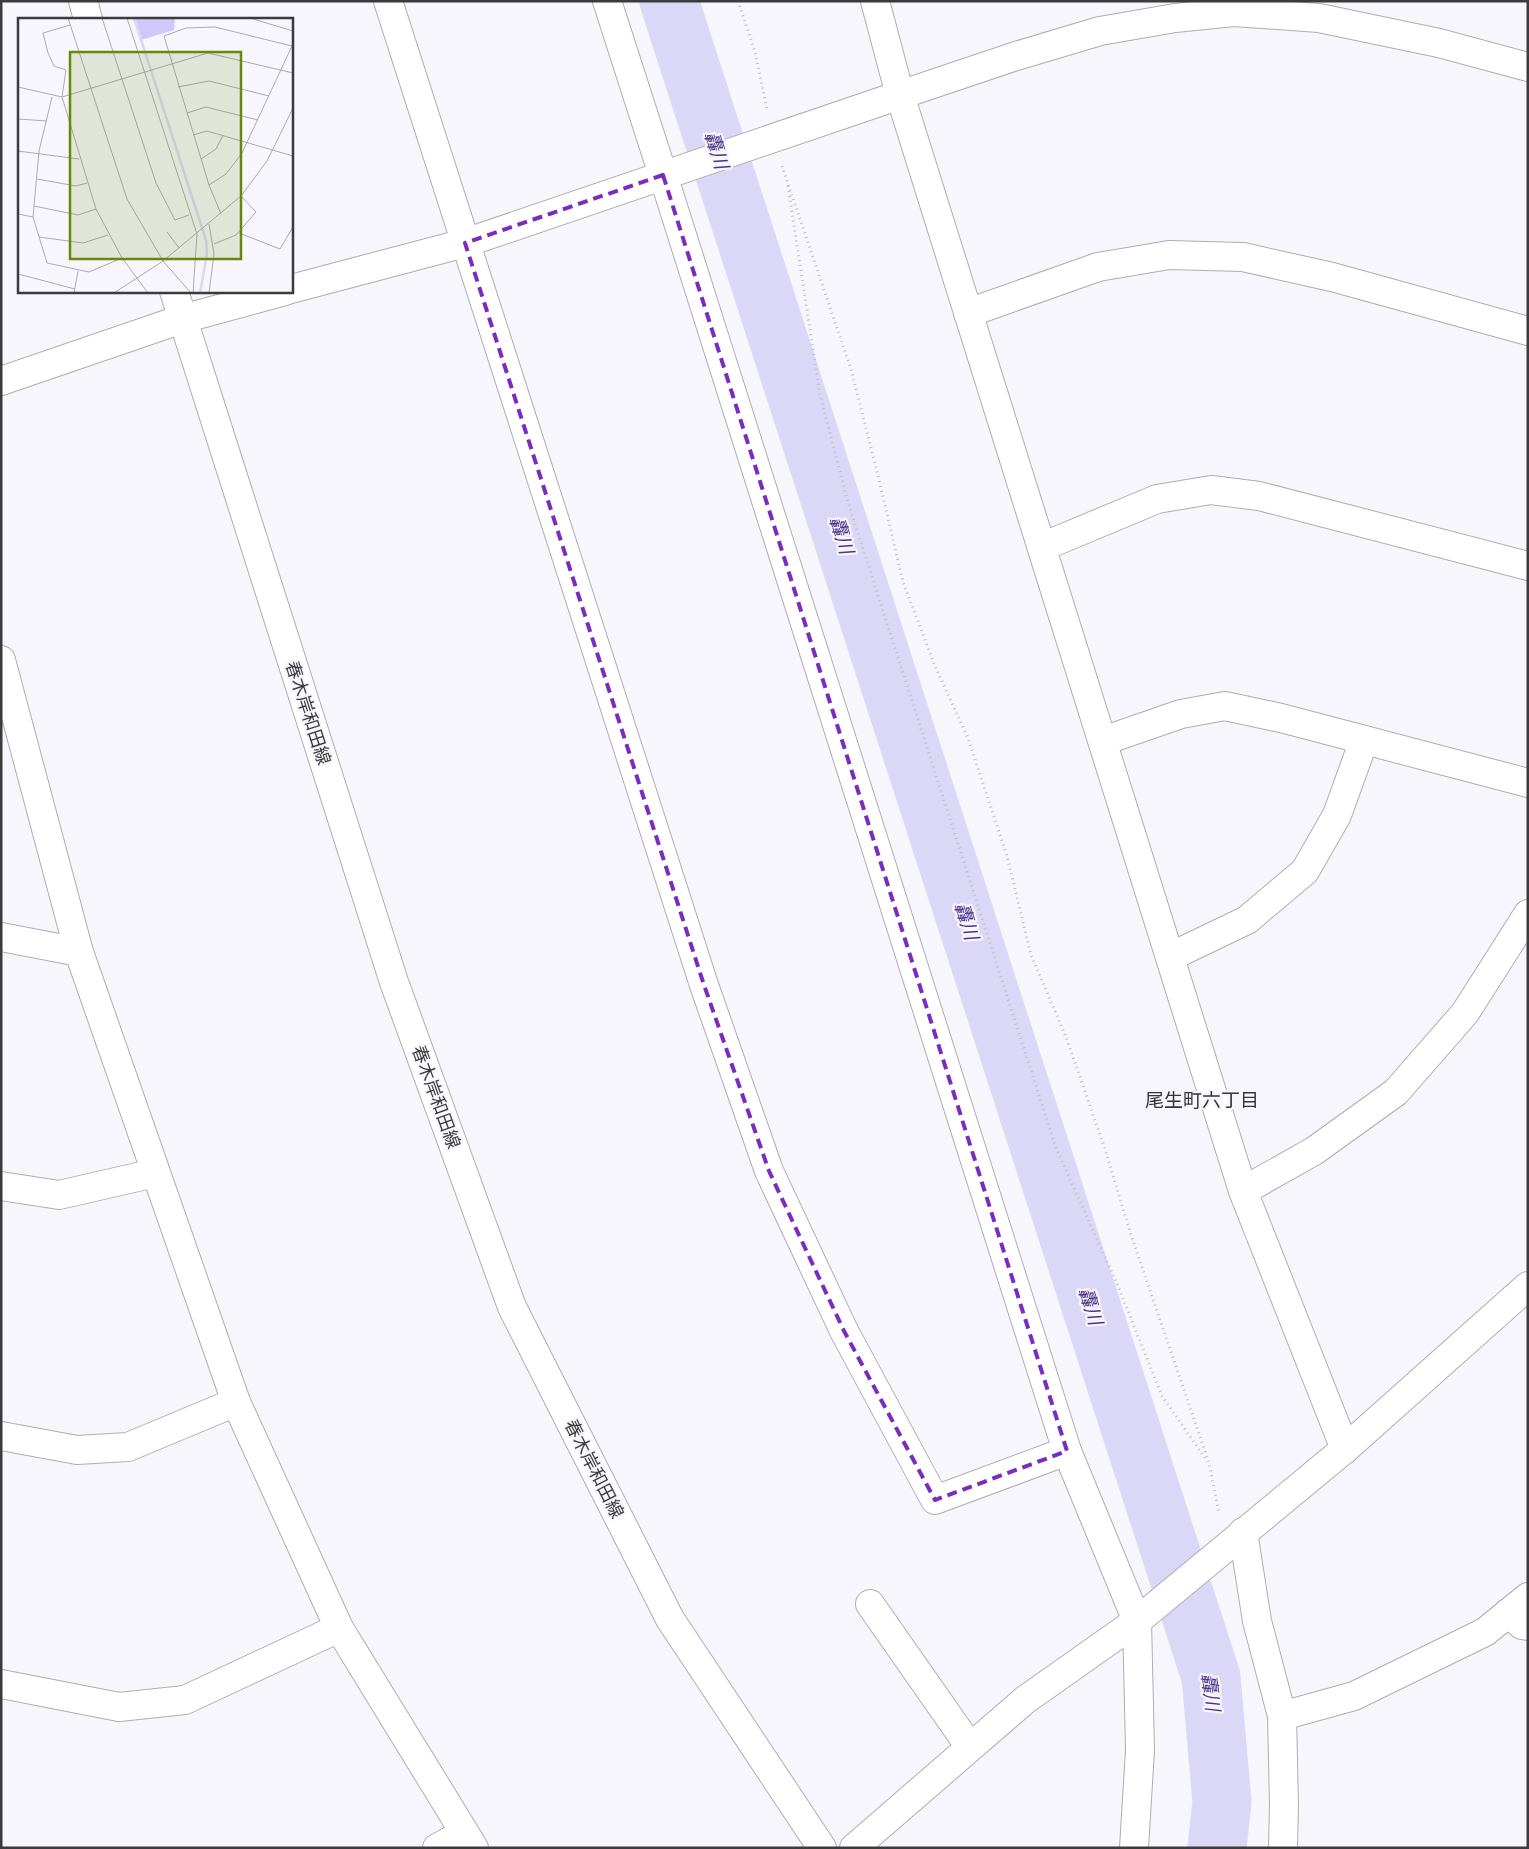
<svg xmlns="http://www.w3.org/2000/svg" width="1529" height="1849" font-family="Signika,'Noto Sans JP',sans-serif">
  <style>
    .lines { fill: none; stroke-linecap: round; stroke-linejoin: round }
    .river { stroke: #dbd7f6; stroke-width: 59 }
    .street-casing { stroke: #aeadb3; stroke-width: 30 }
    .secondary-casing { stroke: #aeadb3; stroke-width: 30 }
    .path { stroke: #bebdc2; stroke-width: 3; stroke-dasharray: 1 4; stroke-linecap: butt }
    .street { stroke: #fff; stroke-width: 28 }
    .secondary { stroke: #fff; stroke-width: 28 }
    .marked { fill: none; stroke: #7b2cbf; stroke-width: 4; stroke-dasharray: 10 6; stroke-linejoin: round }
    .labels { text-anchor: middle; stroke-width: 4.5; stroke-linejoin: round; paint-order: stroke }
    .street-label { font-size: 18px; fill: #3b3b3d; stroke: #f7f6fc }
    .water-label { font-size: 19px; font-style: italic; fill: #4d358a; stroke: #f7f6fc }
    .neighbourhood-label { font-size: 19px; fill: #353539; stroke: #f7f6fc }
    .inset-river { fill: none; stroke: #dbd7f6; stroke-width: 2.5 }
    .inset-road { fill: none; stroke: #acabb0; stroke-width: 1 }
    .view { fill: #67890b; fill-opacity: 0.15; stroke: #67890b; stroke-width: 2.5 }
    .inset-edge { fill: none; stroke: #3b3b3d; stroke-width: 2.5 }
  </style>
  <rect width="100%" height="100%" fill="#f7f6fc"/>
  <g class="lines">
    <polyline class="river" points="669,1 1211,1677 1222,1802 1217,1848"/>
    <defs>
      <g id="street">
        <polyline points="388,1 704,985 769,1171 844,1331 935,1500 1067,1451"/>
        <polyline points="607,1 663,175 1067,1451 1137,1621 1140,1750 1134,1848"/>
        <polyline points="875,1 900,95 1243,1191 1345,1449"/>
        <polyline points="291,289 465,243 900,95 1016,56 1100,31 1175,18 1234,12 1319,18 1439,43 1528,67"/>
        <polyline points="968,313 1098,267 1169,255 1243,257 1332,277 1528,331"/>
        <polyline points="1,381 182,319 285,291"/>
        <polyline points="1042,547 1157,499 1211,490 1259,496 1528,566"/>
        <polyline points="1,660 79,952 236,1402 339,1628 474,1848"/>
        <polyline points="1103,741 1181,714 1225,706 1281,718 1528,783"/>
        <polyline points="1,937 79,952"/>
        <polyline points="1170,957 1247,920 1305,871 1337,815 1364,740"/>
        <polyline points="1,1186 59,1195 155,1173"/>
        <polyline points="1243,1191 1314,1151 1396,1092 1465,1013 1528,914"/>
        <polyline points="1,1436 77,1450 128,1447 236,1402"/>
        <polyline points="1243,1532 1257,1621 1282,1716 1284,1805 1283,1848"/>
        <polyline points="870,1604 970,1747"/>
        <polyline points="1508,1613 1522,1625 1528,1626"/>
        <polyline points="1,1684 119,1707 185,1700 339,1628"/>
        <polyline points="1282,1716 1354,1696 1485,1632 1528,1597"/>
        <polyline points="437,1848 464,1833"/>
        <polyline points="854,1848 1025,1700 1137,1621 1345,1449 1528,1286"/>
      </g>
      <g id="secondary">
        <polyline points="83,1 88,19"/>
        <polyline points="174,291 394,982 512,1307 670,1619 822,1848"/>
      </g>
    </defs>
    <use href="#street" class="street-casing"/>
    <use href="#secondary" class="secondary-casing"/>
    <g class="path">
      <polyline points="738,1 755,52 767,109"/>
      <polyline points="782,166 851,369 879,480 903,582 935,666 968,738 1007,856 1031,955 1066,1037 1105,1149 1130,1232 1209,1463 1219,1513"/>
      <polyline points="788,186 820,395 847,499 1056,1148 1118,1286 1162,1396 1205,1458"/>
    </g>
    <use href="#street" class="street"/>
    <use href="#secondary" class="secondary"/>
  </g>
  <path class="marked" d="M663 175 1067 1451 935 1500 844 1331 769 1171 704 985 465 243Z"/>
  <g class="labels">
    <g class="street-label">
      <text transform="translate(308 713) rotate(72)" y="6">春木岸和田線</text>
      <text transform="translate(436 1097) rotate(70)" y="6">春木岸和田線</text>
      <text transform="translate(594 1469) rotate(63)" y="6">春木岸和田線</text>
    </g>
    <g class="water-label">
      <text transform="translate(717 150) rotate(72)" y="7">轟川</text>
      <text transform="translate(842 535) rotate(72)" y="7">轟川</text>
      <text transform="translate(967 921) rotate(72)" y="7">轟川</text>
      <text transform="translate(1091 1306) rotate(72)" y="7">轟川</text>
      <text transform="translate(1211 1692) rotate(82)" y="7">轟川</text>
    </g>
    <g class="neighbourhood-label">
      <text x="1202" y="1107">尾生町六丁目</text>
    </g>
  </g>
  <g transform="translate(18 18)">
    <rect width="275" height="275" fill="#f7f6fc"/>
    <path d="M117 0H157L156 12 123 22Z" fill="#d0c8fa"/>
    <path class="inset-river" d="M116 0 188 222 189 236 182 275"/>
    <path class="inset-road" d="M50 0 109 181 145 243 173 275M84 0 138 165 157 202 171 197M109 0 179 216 175 275M232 0 275 13M52 7 25 15 30 35 36 48 48 52 44 79 78 191 104 240 130 275M0 69 44 79 190 35 275 55M160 69 191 63 251 78M34 79 21 133 15 199 29 245 71 254 104 240M169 95 188 89 240 102M0 101 29 103M175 117 189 113 275 138M0 133 61 141M183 141 198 131 205 117M19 161 58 168 69 165M191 167 208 156 224 135 274 28 197 9 168 10 146 18 191 167 203 196M16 188 60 197 78 191M0 196 15 199M149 214 161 230M221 215 262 231 275 209M21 219 65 225 90 217M196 226 218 217 238 194 223 178M0 256 57 271M56 275 60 253M96 275 145 243 223 178 249 143 275 90M191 275 196 236 191 206"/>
    <path class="view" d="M52 34H223V241H52Z"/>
    <rect width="275" height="275" class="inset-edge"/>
  </g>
  <rect width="1529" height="1849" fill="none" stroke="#3b3b3d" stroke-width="5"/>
</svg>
